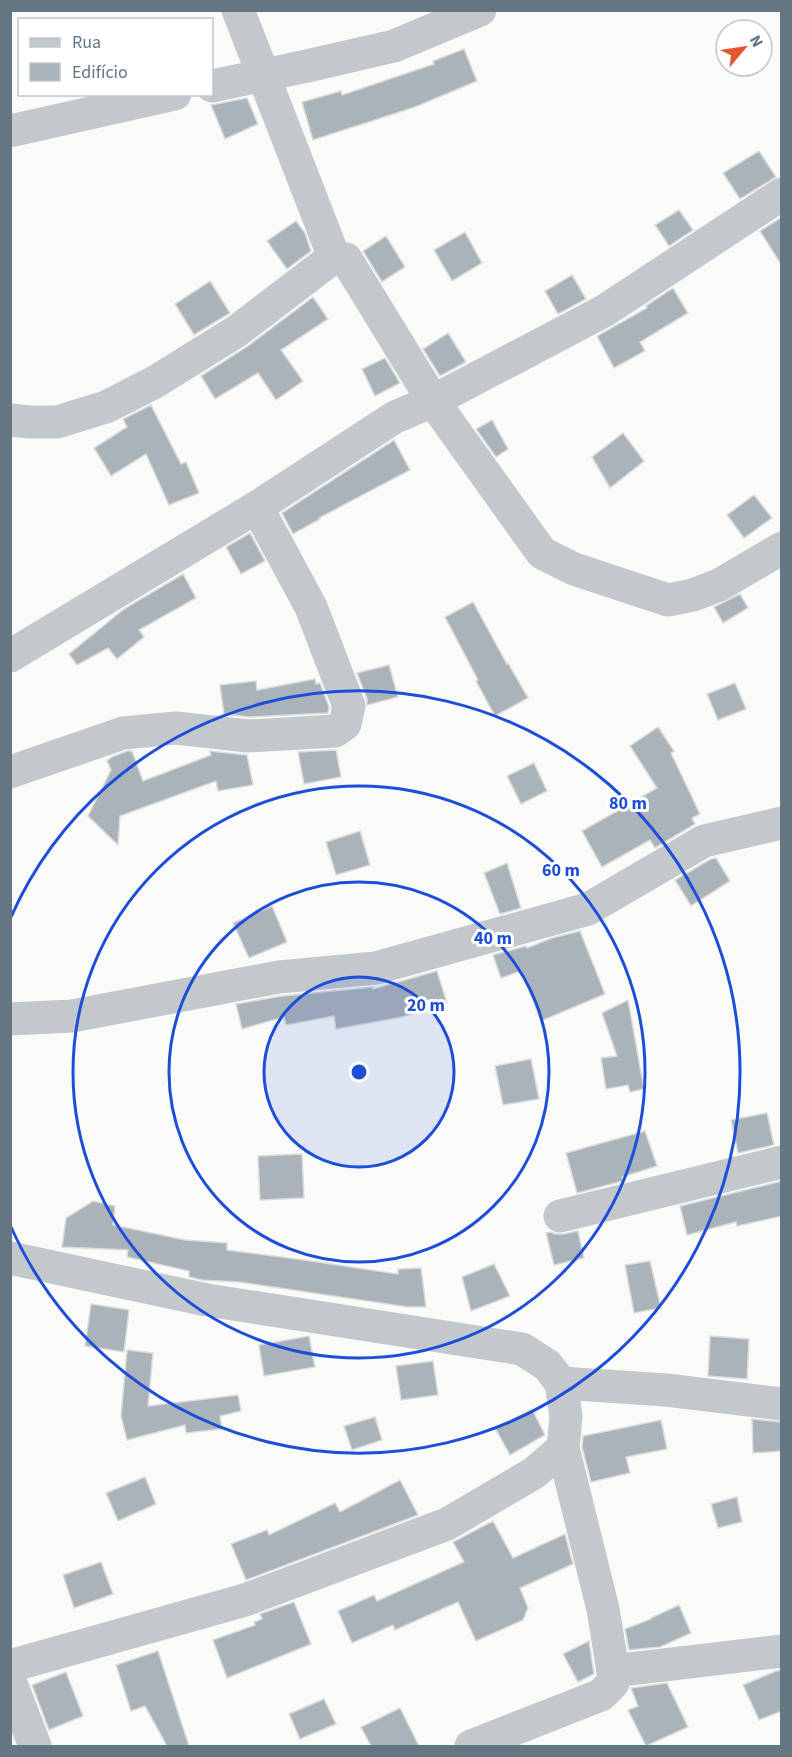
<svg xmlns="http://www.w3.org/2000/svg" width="792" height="1757" font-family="'Source Sans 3',sans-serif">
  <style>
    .building { fill: #aab3b9; stroke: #dcdcda; stroke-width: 1.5 }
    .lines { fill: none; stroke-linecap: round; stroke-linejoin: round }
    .minor { stroke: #c3c8cc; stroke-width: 33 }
    .ring { fill: none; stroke: #1d4ed8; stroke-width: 3 }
    .centre { fill: #1d4ed8; stroke: #fff; stroke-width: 3 }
    .ring-label { font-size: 18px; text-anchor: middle; font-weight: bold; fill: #1d4ed8; stroke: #fff; stroke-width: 6; stroke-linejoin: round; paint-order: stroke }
  </style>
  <rect width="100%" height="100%" fill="#fafaf8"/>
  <g class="building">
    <polygon points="464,49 477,81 415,107 313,140 302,102 341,91 342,95 434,64 433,61"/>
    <polygon points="247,98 258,124 225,139 211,105"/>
    <polygon points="759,151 776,177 740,199 723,173"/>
    <polygon points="679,210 693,230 669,246 655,225"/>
    <polygon points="782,217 782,266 760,231"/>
    <polygon points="296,221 305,233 311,251 287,269 267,241"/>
    <polygon points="465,232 482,263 452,281 434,250"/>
    <polygon points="386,236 405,267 382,282 363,251"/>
    <polygon points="572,275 586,299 558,314 545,291"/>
    <polygon points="210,281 230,313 194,335 175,304"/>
    <polygon points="673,288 688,313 640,342 645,351 614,368 597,336 647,308 646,306"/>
    <polygon points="313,297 328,319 281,350 303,381 276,400 258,373 215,399 201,376 248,346"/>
    <polygon points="448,333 466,362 440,376 423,349"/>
    <polygon points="385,358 400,383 375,396 362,369"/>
    <polygon points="151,405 181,464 186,462 199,493 169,505 146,454 111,476 94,448 127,427 123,419"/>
    <polygon points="492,420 508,449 496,457 476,429"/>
    <polygon points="623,433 644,461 610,488 592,457"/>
    <polygon points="394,440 410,470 319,518 320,519 293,534 282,513"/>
    <polygon points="754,495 772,518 744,538 727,515"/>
    <polygon points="250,533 265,561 241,574 226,547"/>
    <polygon points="183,574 196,598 139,630 144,637 117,659 108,648 77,665 69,654 124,609"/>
    <polygon points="740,594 748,608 723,623 714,607"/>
    <polygon points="473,602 507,664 508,663 528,698 495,716 476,681 478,680 445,617"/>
    <polygon points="389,665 398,697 367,705 367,699 357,673"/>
    <polygon points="315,679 316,684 320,683 329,707 328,713 249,717 224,714 220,685 256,681 257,690"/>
    <polygon points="735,683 746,709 718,720 707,694"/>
    <polygon points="658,727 674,751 671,753 700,814 692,818 695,824 655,848 650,840 602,867 582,831 657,788 630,746"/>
    <polygon points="336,750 341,777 304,784 298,752"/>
    <polygon points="127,751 132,751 143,781 211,755 210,751 247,755 253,785 218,791 216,781 120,816 118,845 88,816 111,770 107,761 112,757"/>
    <polygon points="534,763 547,791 521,804 507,776"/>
    <polygon points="360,831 370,865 336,875 326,842"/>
    <polygon points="716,858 730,881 691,906 675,880 711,859"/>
    <polygon points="507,863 521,908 500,914 484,873"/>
    <polygon points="272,906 287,942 249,958 233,923"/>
    <polygon points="580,931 605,994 541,1021 521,971 501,978 493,955 526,946 527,948 552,938"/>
    <polygon points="437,971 447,1003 402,1017 336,1029 334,1016 286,1025 284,1017 242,1029 236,1004 282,996 373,987 373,989"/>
    <polygon points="628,1000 644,1089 630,1092 628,1085 606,1089 601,1058 617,1056 602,1013"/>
    <polygon points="531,1059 539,1099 503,1105 495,1066"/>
    <polygon points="767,1113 774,1145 738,1153 731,1120"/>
    <polygon points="645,1131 657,1166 622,1177 623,1181 577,1193 566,1153"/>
    <polygon points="302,1154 304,1198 260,1200 258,1156"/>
    <polygon points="782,1181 782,1216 737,1226 736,1222 687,1235 680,1206"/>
    <polygon points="93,1201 115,1206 113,1225 185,1240 227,1243 227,1250 304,1260 398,1274 398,1269 421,1268 426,1307 408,1307 239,1282 202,1280 189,1277 189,1271 127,1257 128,1250 62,1247 66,1218"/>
    <polygon points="578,1231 584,1258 554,1265 546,1233 551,1232 555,1234 564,1234"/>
    <polygon points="650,1261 661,1308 634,1313 625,1265"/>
    <polygon points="494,1264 510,1296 471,1311 462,1277"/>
    <polygon points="91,1304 129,1310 124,1352 85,1346"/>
    <polygon points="309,1336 315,1367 264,1376 259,1345"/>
    <polygon points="710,1336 749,1339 747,1379 708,1376"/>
    <polygon points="127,1350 153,1353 148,1406 238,1395 241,1411 220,1416 222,1429 186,1433 185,1425 127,1440 121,1416"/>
    <polygon points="433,1361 438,1395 401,1400 396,1366"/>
    <polygon points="532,1409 545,1435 510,1455 495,1428"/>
    <polygon points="375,1417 382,1440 352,1450 344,1426"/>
    <polygon points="752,1419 782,1422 782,1451 753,1453"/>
    <polygon points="661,1420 667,1449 626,1457 630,1473 591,1482 582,1447 583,1436"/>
    <polygon points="145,1477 156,1504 118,1521 106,1493"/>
    <polygon points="400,1480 418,1515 246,1580 231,1544 267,1530 269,1535 335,1503 340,1512"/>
    <polygon points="737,1497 742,1522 718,1528 711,1504"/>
    <polygon points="493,1521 513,1558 565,1534 573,1564 520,1588 528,1608 523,1620 476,1641 458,1602 395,1630 393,1625 352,1643 338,1611 374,1595 377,1601 464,1562 453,1542"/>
    <polygon points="101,1562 113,1594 74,1608 63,1575"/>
    <polygon points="294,1602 311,1644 227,1678 213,1640 255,1625 254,1622 262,1619 260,1614"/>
    <polygon points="679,1605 691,1633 660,1647 629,1650 625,1629 651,1619 651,1618"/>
    <polygon points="589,1641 594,1674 578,1682 563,1654"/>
    <polygon points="158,1651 189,1746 167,1746 145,1706 131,1711 116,1665"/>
    <polygon points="782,1670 782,1711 759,1720 743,1685 776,1671"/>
    <polygon points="66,1672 83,1716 49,1730 32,1685"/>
    <polygon points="667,1683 688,1727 646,1746 628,1710 638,1706 631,1688"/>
    <polygon points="324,1699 336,1724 300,1739 289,1714"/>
    <polygon points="400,1708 419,1746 371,1746 361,1727"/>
  </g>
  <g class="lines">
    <g class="minor">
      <polyline points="238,10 334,257"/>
      <polyline points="212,86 307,66 394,46 480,10"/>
      <polyline points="10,131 175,94"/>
      <polyline points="10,420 30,422 57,422 106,407 155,382 237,331 334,257 346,259 433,401 542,553 574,569 668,600 693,595 719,585 782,548"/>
      <polyline points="10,656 257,507 395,417 433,401 604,311 782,194"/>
      <polyline points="10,772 123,733 176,728 248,736 335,731 345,724 349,706 311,607 257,507"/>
      <polyline points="10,1019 72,1016 279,977 376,968 588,909 704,841 782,823"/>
      <polyline points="560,1216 782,1162"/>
      <polyline points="10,1258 207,1300 522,1349 547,1365 561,1383 566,1416 563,1448 534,1473 447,1524 245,1600 10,1666"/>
      <polyline points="561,1383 666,1390 782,1404"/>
      <polyline points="613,1671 782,1651"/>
      <polyline points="10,1681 35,1746"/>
      <polyline points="471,1746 601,1695 613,1683 613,1671 603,1609 563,1448"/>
    </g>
  </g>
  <circle cx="359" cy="1072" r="95" fill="#1d4ed8" fill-opacity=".12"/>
  <g class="ring">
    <circle cx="359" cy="1072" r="95"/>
    <circle cx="359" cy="1072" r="190"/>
    <circle cx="359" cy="1072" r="286"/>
    <path d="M11 917A381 381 0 1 1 11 1227"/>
  </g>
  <circle cx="359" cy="1072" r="9" class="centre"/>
  <g class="ring-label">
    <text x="628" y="809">80 m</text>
    <text x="561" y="876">60 m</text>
    <text x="493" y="944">40 m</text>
    <text x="426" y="1011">20 m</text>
  </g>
  <rect width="792" height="1757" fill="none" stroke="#657683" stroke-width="24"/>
  <rect x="18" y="18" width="195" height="78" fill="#ffffff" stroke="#c1c8cd" stroke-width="1.5"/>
  <rect x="30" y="38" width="30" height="9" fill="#c3c8cc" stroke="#c1c8cd" stroke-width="1.5"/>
  <text x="72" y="48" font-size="18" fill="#657683">Rua</text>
  <rect x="30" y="63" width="30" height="18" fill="#aab3b9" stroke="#c1c8cd" stroke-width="1.5"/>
  <text x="72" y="78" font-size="18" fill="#657683">Edifício</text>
  <g transform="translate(744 48) rotate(61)"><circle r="28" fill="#ffffff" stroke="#c1c8cd" stroke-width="1.5"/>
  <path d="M0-4.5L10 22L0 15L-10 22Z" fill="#e4572e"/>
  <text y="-9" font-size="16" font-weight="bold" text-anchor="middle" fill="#657683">N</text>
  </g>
</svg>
